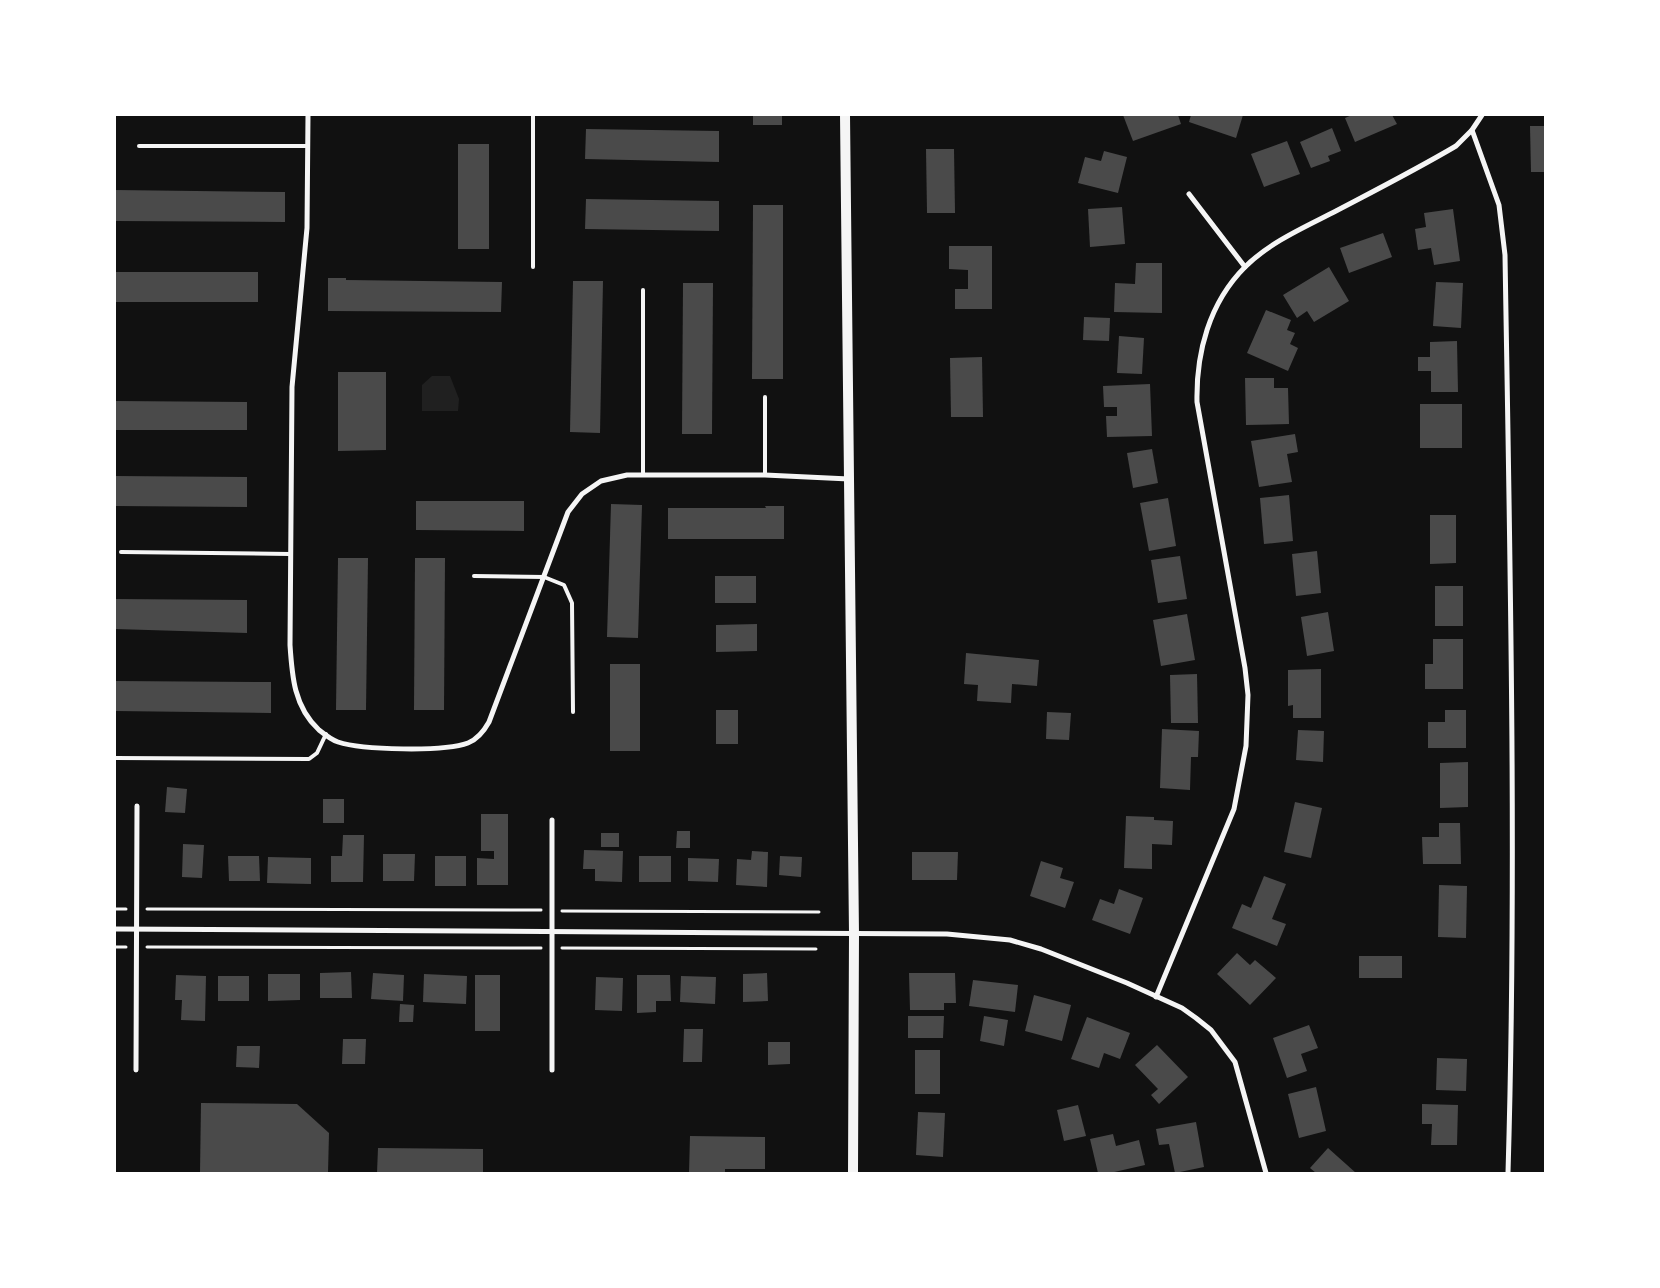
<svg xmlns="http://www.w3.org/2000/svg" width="1660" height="1288" font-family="Barlow,sans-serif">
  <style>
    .green { fill: #202020 }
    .building { fill: #4a4a4a }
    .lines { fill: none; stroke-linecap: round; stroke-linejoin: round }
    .path { stroke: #f5f5f5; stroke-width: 3 }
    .service { stroke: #f5f5f5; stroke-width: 4 }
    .minor { stroke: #f5f5f5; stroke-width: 5 }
    .secondary { stroke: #f5f5f5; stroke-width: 10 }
  </style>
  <rect width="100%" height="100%" fill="#111"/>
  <polygon class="green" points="432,376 450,376 459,399 458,411 422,411 422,385"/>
  <g class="building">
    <rect x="753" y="115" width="29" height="10"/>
    <polygon points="1123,115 1178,115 1181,124 1133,141"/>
    <polygon points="1191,115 1243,115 1236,138 1189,122"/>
    <polygon points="1352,115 1392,115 1397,124 1355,142 1345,118"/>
    <polygon points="1530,126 1545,126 1545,172 1531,172"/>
    <polygon points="1332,128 1341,151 1328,156 1330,161 1311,168 1300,142"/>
    <polygon points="586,129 719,131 719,162 585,159"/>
    <polygon points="1287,141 1300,174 1264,187 1251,154"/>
    <rect x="458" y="144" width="31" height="105"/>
    <polygon points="926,149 954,149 955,213 927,213"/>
    <polygon points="1104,151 1127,157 1118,193 1078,183 1085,157 1101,161"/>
    <polygon points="115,190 285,192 285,222 115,221"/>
    <polygon points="586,199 719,201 719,231 585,229"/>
    <polygon points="753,205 783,205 783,379 752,379"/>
    <polygon points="1122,207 1125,244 1090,247 1088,209"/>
    <polygon points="1453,209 1460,261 1434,265 1431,248 1418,250 1415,229 1426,227 1424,213"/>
    <polygon points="1383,233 1392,257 1349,273 1340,248"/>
    <polygon points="949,246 992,246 992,309 955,309 955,289 968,289 968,270 949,269"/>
    <polygon points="1136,263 1162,263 1162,313 1114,312 1115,283 1135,284"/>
    <polygon points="1329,267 1349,301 1314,322 1307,311 1297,318 1283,295"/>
    <rect x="115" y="272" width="143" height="30"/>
    <polygon points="328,278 346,278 346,280 502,282 501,312 328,311"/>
    <polygon points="573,281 603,281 600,433 570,432"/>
    <polygon points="1436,282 1463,283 1461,328 1433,326"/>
    <polygon points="683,283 713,283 712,434 682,434"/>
    <polygon points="1266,310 1291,320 1287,330 1295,333 1290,344 1298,348 1288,371 1247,353"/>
    <polygon points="1084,317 1110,318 1109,341 1083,340"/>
    <polygon points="1119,336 1144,338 1142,374 1117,373"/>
    <polygon points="1457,341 1458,392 1431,392 1431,371 1418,371 1418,357 1430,357 1430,342"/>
    <polygon points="982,357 983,417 951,417 950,358"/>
    <polygon points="338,372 386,372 386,450 338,451"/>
    <polygon points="1245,378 1274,378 1274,388 1288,388 1289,424 1246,425"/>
    <polygon points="1150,384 1152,436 1107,437 1106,416 1117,416 1117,407 1104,407 1103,386"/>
    <polygon points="115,401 247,402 247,430 115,430"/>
    <rect x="1420" y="404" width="42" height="44"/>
    <polygon points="1295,434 1298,452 1287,454 1292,482 1259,487 1251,441"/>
    <polygon points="1152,449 1158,483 1133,488 1127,453"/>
    <polygon points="115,476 247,477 247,507 115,506"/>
    <polygon points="1289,495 1293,541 1264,544 1260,498"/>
    <polygon points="1168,498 1176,546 1149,551 1140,503"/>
    <polygon points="416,501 524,501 524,531 416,530"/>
    <polygon points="611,504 642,505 638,638 607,637"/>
    <polygon points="765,506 784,506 784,539 668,539 668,508 766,508"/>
    <polygon points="1430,515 1456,515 1456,563 1430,564"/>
    <polygon points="1317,551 1321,593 1296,596 1292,554"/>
    <polygon points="1180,556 1187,599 1158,603 1151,560"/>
    <polygon points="338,558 368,558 366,710 336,710"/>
    <polygon points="415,558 445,558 444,710 414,710"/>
    <rect x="715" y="576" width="41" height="27"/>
    <rect x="1435" y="586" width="28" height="40"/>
    <polygon points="115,599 247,600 247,633 115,629"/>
    <polygon points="1328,612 1334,651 1307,656 1301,617"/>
    <polygon points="1187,614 1195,660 1161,666 1153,620"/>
    <polygon points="757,624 757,651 716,652 716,625"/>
    <polygon points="1433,639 1463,639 1463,689 1425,689 1425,664 1433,664"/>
    <polygon points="966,653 1039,660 1037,686 1012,684 1011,703 977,701 978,685 964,684"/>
    <rect x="610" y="664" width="30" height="87"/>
    <polygon points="1321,669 1321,718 1293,718 1293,705 1288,706 1288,670"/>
    <polygon points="1197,674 1198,723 1171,723 1170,675"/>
    <polygon points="115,681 271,682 271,713 115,711"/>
    <rect x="716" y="710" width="22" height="34"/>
    <polygon points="1445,710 1466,710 1466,748 1428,748 1428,722 1445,722"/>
    <polygon points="1047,712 1071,713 1069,740 1046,739"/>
    <polygon points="1162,729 1199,731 1198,757 1191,757 1190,790 1160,788"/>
    <polygon points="1298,730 1324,731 1323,762 1296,760"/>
    <polygon points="1468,762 1468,807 1440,808 1440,763"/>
    <polygon points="167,787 187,789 185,813 165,812"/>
    <rect x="323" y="799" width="21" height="24"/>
    <polygon points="1295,802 1322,808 1311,858 1284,852"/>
    <polygon points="481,814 508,814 508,885 477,885 477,858 494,859 494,851 481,851"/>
    <polygon points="1126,816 1154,817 1154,820 1173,821 1172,845 1152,844 1152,869 1124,868"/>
    <polygon points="1439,823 1460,823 1461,864 1423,864 1422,837 1439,837"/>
    <polygon points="677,831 690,831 690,848 676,848"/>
    <rect x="601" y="833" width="18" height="14"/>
    <polygon points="343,835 364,835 363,882 331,882 331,856 342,856"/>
    <polygon points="183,844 204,845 202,878 182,877"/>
    <polygon points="584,850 623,851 622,882 595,881 595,869 583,869"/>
    <polygon points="752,851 768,852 767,887 736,885 737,859 751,860"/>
    <polygon points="912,852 958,852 957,880 912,880"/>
    <polygon points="383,854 415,854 414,881 383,881"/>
    <polygon points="228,856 259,856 260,881 229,881"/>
    <rect x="435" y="856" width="31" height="30"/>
    <rect x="639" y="856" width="32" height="26"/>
    <polygon points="780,856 802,857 801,877 779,875"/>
    <polygon points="268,857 311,858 311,884 267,883"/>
    <polygon points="688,858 719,859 718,882 688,881"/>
    <polygon points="1041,861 1063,868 1060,878 1074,882 1065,908 1030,896"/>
    <polygon points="1264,876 1286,884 1272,919 1286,924 1277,946 1232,928 1242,904 1251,908"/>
    <polygon points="1439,885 1467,886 1466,938 1438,937"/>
    <polygon points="1119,889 1143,898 1130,934 1092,920 1100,899 1114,904"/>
    <polygon points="1237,953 1250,965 1255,960 1276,978 1250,1005 1217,974"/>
    <rect x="1359" y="956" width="43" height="22"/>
    <polygon points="351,972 352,998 320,998 320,973"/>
    <polygon points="373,973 404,975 403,1001 371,999"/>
    <polygon points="767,973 768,1001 743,1002 743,974"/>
    <polygon points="909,973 955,973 956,1003 944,1003 944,1010 910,1010"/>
    <polygon points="268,974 300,974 300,1000 268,1001"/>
    <polygon points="424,974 467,976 466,1004 423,1002"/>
    <polygon points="176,975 206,976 205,1021 181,1020 182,1000 175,1000"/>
    <rect x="475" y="975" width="25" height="56"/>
    <polygon points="637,975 670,975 671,1001 656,1001 656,1012 637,1013"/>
    <rect x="218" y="976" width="31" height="25"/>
    <polygon points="681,976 716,977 715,1004 680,1002"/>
    <polygon points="596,977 623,978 622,1011 595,1010"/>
    <polygon points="973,980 1018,985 1015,1012 969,1006"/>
    <polygon points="1034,995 1071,1005 1062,1041 1025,1031"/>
    <polygon points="400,1004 414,1005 413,1022 399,1022"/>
    <polygon points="908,1016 944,1016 943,1038 908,1038"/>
    <polygon points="984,1016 1008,1020 1004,1046 980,1041"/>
    <polygon points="1087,1017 1130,1033 1120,1059 1104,1053 1099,1068 1071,1059"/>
    <polygon points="1309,1025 1318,1048 1301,1054 1307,1071 1287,1078 1273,1038"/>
    <polygon points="684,1029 703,1029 702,1062 683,1062"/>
    <polygon points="343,1039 366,1039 365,1064 342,1064"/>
    <polygon points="768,1042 790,1042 790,1064 768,1065"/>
    <polygon points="1157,1045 1188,1077 1159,1104 1151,1095 1158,1089 1135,1065"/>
    <polygon points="237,1046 260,1046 259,1068 236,1067"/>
    <rect x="915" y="1050" width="25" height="44"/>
    <polygon points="1437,1058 1467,1059 1466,1091 1436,1090"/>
    <polygon points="1316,1087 1326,1131 1299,1138 1288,1094"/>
    <polygon points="201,1103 297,1104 329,1133 328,1173 200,1173"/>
    <polygon points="1422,1104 1458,1105 1457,1145 1431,1145 1432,1124 1422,1124"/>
    <polygon points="1078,1105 1086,1136 1064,1141 1057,1110"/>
    <polygon points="918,1112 945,1113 943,1157 916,1155"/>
    <polygon points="1196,1122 1204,1167 1175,1173 1169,1144 1159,1145 1156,1129"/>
    <polygon points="1113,1134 1116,1146 1139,1140 1145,1165 1110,1173 1098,1173 1090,1139"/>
    <polygon points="690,1136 765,1137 765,1169 725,1169 725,1173 689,1173"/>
    <polygon points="378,1148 483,1149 483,1173 377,1173"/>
    <polygon points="1328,1148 1356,1173 1316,1173 1310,1168"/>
  </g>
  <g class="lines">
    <g class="path">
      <polyline points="115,909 126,909"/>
      <polyline points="147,909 541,910"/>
      <polyline points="562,911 819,912"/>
      <polyline points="115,947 126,947"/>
      <polyline points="147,947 541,948"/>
      <polyline points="562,948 816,949"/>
    </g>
    <g class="service">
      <polyline points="533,115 533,267"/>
      <polyline points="139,146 308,146"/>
      <polyline points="643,290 643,475"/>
      <polyline points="765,475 765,397"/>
      <polyline points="121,552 290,554"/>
      <polyline points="474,576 544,577 564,585 572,603 573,712"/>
      <polyline points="115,758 309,759 317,753 326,734"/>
    </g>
    <g class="minor">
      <path d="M308 115 307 228 292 387 290 645C292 676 294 707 319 730 324 734 332 740 338 742 362 750 444 752 468 743 478 739 484 731 489 722L568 512 582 494 601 481 627 475H765L849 479"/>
      <path d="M1472 130 1499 205 1505 255C1510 561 1517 867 1508 1173"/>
      <polyline points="1189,194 1245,267"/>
      <polyline points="552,820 552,1070"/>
      <polyline points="115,929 947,934 1010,940 1041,949 1127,983 1182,1008 1196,1018 1211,1030 1235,1062 1266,1173"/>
      <path d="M1156 997 1234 809 1246 746 1248 695 1245 668 1197 402C1196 353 1209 303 1245 267 1270 242 1305 227 1336 211 1376 190 1417 169 1456 146L1472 130 1482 115"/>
      <polyline points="136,1070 137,806"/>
    </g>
    <polyline class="secondary" points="845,115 854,934 853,1173"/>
  </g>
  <rect width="1660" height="1288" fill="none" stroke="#ffffff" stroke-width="232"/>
</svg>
